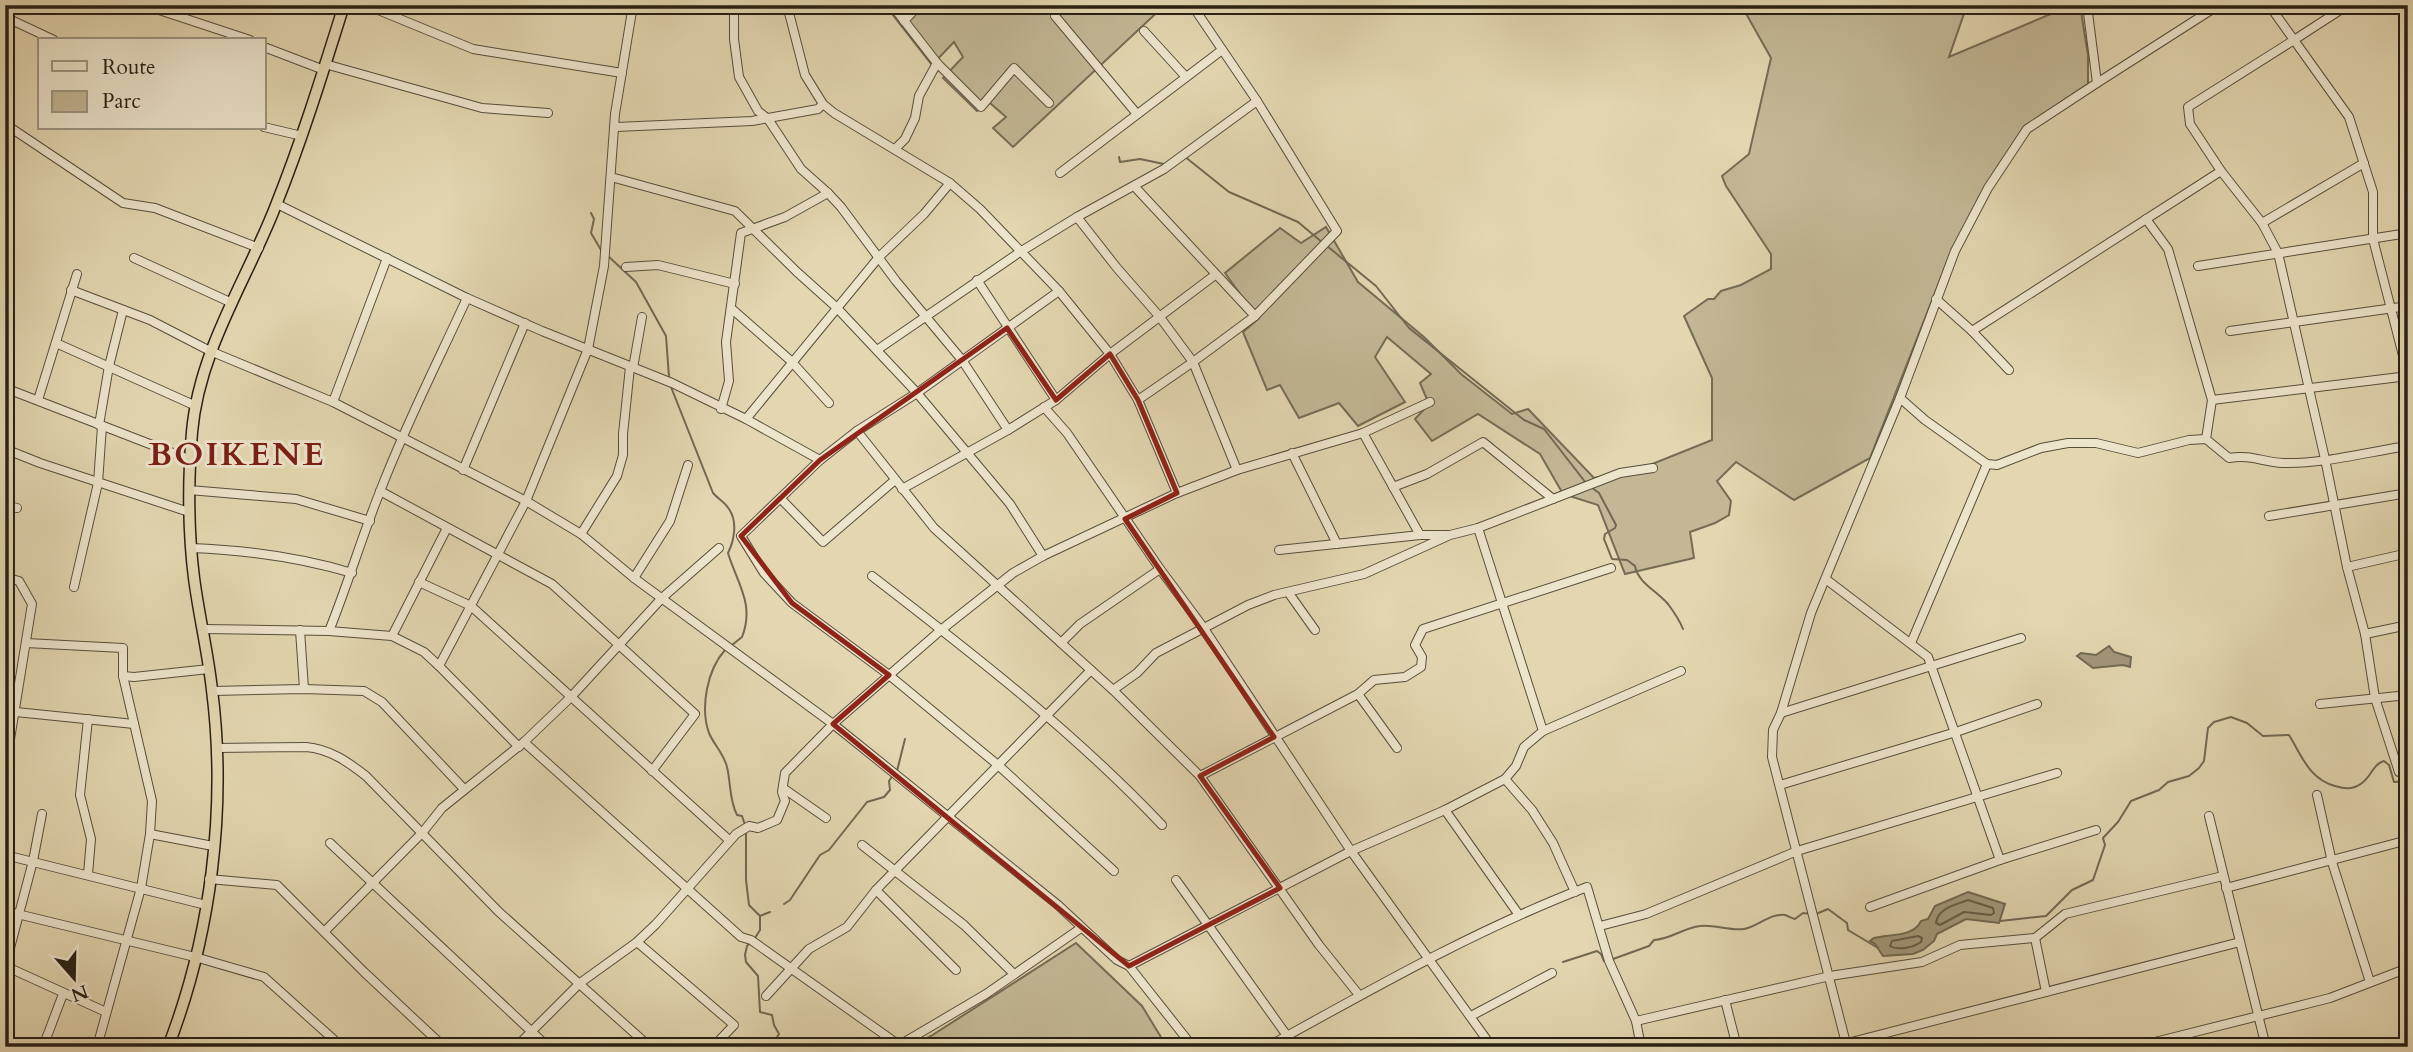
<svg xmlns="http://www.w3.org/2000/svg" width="2413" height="1052" font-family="Cardo,serif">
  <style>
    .green { fill: #c3b796; stroke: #766c56; stroke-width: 2 }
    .water { fill: #a3987b; stroke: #726852; stroke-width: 2 }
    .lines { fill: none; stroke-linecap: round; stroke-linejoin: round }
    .shore { stroke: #665c48; stroke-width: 2 }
    .stream { stroke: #726852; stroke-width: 2 }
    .minor-casing { stroke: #574e3c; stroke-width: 10 }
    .highway-casing { stroke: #282015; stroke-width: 13 }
    .minor { stroke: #ede4cc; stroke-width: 8 }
    .highway { stroke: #e3d6b0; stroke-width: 10 }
    .marked { fill: none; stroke: #8f2418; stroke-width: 5; stroke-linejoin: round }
    .labels { text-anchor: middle; stroke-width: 6; stroke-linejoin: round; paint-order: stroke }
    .district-label { font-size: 33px; font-weight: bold; letter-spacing: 2px; fill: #7a1f14; stroke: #ede4cc }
  </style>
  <rect width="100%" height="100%" fill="#e3d6b0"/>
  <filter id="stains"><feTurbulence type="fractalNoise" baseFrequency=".00286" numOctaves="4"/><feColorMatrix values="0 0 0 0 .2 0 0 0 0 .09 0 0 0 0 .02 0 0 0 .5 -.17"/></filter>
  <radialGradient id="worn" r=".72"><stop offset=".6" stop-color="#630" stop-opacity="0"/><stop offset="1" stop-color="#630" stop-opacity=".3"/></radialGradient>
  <g class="green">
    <polygon points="885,5 1165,5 1013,147 993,128 1006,117 990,103 977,111 943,78 963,57 954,42 932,65"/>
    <polygon points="1726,5 1739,5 1744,10 1752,5 1967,5 1949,57 2072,5 2080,5 2088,55 2088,84 2023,128 1951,252 1870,458 1794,500 1736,462 1717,481 1731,501 1729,515 1715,523 1690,532 1694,558 1625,574 1598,505 1563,494 1540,454 1478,414 1432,441 1415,419 1429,404 1420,383 1431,374 1387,337 1375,357 1405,402 1358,426 1339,403 1299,418 1280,385 1267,390 1243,332 1258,319 1225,273 1280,228 1301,243 1326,227 1358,282 1424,337 1461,374 1512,414 1528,409 1594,478 1613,474 1625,475 1712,440 1712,378 1684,316 1708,299 1714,299 1721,291 1741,285 1771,269 1771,254 1726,186 1722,176 1749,154 1771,58 1744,10"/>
    <polygon points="1076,943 1142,1006 1167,1047 910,1047 931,1036"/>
  </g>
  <g class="water">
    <polygon points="2109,646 2114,652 2131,657 2130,667 2123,665 2093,668 2077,656 2081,653 2096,655"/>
    <path d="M1968 892 2005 904 1999 923 1966 919 1937 934 1934 941 1923 950 1913 954 1883 956 1875 944 1870 941 1874 938C1890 934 1914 937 1921 921L1928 919 1935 906Z"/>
  </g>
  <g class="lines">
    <g class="shore">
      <path d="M1968 900 1993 908 1994 913 1991 915 1964 912 1940 925 1936 923C1938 908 1955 905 1968 900Z"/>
      <path d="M1918 936 1922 938 1921 942C1914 947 1898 951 1890 946L1892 941Z"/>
    </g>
    <g class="stream">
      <polyline points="1184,156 1229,192 1298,222 1323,243"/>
      <polyline points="1119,157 1120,162 1140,159 1164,164"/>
      <polyline points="591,213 594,219 591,233 601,250"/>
      <polyline points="1327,246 1376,286 1409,328 1524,420 1544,429 1586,483"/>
      <polyline points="608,256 636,282 666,336 669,377"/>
      <path d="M671 387 713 493C718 499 725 502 729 509 738 522 734 541 728 553 737 583 755 604 742 637L732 645"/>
      <path d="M1591 487 1599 493 1616 525 1615 528 1605 534 1604 539 1612 559 1627 560 1635 566C1638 583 1657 591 1668 604 1674 612 1679 619 1683 629"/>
      <path d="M725 650C707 670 700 708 709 733 714 745 724 754 727 767 731 783 729 800 737 815L742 816 745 825"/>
      <polyline points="897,771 905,739"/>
      <polyline points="746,830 746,880 749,905 760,916 760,930 755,938"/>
      <polyline points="784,904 790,900 820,855 829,850 867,802 884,797 890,790 889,781 893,775"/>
      <polyline points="1816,914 1828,909 1847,923 1848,930 1878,948"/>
      <polyline points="760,916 770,912"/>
      <path d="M2000 921 2046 916 2072 890 2093 880 2105 845 2103 838 2118 822 2131 801 2159 790 2168 782 2189 776 2199 768 2204 761 2208 728 2214 722 2231 717 2247 723 2263 736 2289 735C2302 756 2309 779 2335 786 2345 789 2353 790 2362 783 2371 777 2373 764 2384 761L2389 765 2394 782 2408 781"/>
      <polyline points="751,942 747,946 745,955 746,962 758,976 760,1012 772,1015 774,1025 779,1034 771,1047"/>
      <path d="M1613 959 1649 946 1654 940C1671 939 1683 928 1700 926 1714 924 1729 931 1744 929 1757 927 1770 913 1785 915 1788 916 1791 918 1795 919L1803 913 1811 914"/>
      <polyline points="1563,962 1597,951 1601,954 1604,961"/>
    </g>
    <defs>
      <g id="minor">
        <polyline points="144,5 250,40"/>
        <polyline points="366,5 473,49 622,73"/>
        <polyline points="734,5 734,39 739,77 758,111 768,119 801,169 828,193 841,207 896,281 962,360 1008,430"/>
        <polyline points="787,5 805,75 823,104 834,113 950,183 980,209 1059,291 1110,354 1138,400 1177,493"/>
        <polyline points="892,5 937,63 981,107 1014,68 1049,103"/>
        <polyline points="2348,5 2294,40 2349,117 2373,192 2373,239 2408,375"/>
        <polyline points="789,11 811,5"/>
        <polyline points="1055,16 1137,114"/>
        <polyline points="5,17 54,40"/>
        <polyline points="904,21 919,5"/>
        <polyline points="1144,31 1186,77"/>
        <polyline points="264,47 324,70"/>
        <polyline points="325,64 482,108 548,113"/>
        <polyline points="2097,83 2219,5"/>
        <polyline points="5,124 123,203 155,208 259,248"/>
        <polyline points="264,127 302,136"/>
        <polyline points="616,127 752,121 818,109 823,104"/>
        <polyline points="895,149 905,139 915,118 919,96 937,63"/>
        <polyline points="2221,171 2262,223 2278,253 2325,459 2347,567 2365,634 2375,698 2399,772 2408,770"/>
        <polyline points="1060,173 1222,50"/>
        <polyline points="611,177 735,211 797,272 836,307 917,393 1010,504 1043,556"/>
        <polyline points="1134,186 1255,316"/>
        <polyline points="277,204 467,298 542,331 672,383 746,419 820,460"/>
        <polyline points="1077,217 1117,268 1159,316 1193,362 1237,470"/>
        <polyline points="2146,219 2168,249 2212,400 2206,439"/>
        <polyline points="2262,223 2364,163"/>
        <polyline points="134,258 232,303"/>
        <polyline points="2198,266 2408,233"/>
        <polyline points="626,267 658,265 735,284"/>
        <polyline points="977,280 1056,400"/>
        <polyline points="71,290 150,320 210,351 333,402 526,501 581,534 634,578 833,724 1058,905 1117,960 1129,966 1193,1047"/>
        <polyline points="1059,291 917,393 857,431 820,460 741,536 764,573 792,603 889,675 998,765 1114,871"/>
        <polyline points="1936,299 1972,331 2009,370"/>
        <polyline points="732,309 791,361 829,403"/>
        <polyline points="1972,331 2221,171 2190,124 2188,107 2294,40 2269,5"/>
        <polyline points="2230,331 2408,306"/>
        <polyline points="56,343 196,406"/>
        <polyline points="877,350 1020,252 1077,217 1164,169 1257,101"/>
        <polyline points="633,368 642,317"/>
        <polyline points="5,388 191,460"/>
        <path d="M1900 398 1925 420 1987 464 1997 465 2041 448 2068 443H2096L2138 453 2189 440 2206 439 2229 458C2251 454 2262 462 2283 463 2324 464 2367 452 2408 446"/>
        <polyline points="38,400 77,274"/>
        <polyline points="1138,400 1193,362 1255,316 1337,231 1257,101 1192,5"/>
        <polyline points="2212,400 2408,376"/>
        <polyline points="333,402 387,258"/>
        <polyline points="1044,407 1067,433 1160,569 1203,627 1351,851 1492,1047"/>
        <polyline points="721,409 729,381 726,342 741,233 785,217 828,193"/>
        <polyline points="746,419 879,257 924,214 950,183"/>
        <polyline points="99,425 109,366 123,310"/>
        <polyline points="857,431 934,528 1113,690 1200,776 1319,945 1359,995"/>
        <polyline points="1363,433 1420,535"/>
        <polyline points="5,449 40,463 189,512"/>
        <polyline points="1292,453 1337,544"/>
        <polyline points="463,470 525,323"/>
        <polyline points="1393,487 1427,474 1483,442 1553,499"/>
        <polyline points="902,489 1008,430 1056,400 1110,354 1215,275"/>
        <polyline points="189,490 296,499 370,521"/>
        <polyline points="380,491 552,584 695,714 652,771"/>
        <polyline points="781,499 823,542 895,480"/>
        <polyline points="5,505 17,508"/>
        <polyline points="2269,516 2408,493"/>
        <polyline points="1478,528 1543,731"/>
        <polyline points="581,534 617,476 623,455 623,434 630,367"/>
        <path d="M191 548C245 550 299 557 352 573"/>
        <polyline points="1279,550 1420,535 1447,535"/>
        <polyline points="2347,567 2408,553"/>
        <path d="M872 576C973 654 1074 732 1162 825"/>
        <polyline points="5,577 19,581 32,604 5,770"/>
        <polyline points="634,578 670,521 688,465"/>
        <polyline points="1827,580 1928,657 2000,860"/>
        <polyline points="419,582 471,606 729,840"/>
        <polyline points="74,587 98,483 102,426"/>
        <polyline points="1288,592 1315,630"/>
        <polyline points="203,629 329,631 392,636 424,652 439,666 519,747"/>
        <polyline points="300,630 304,689"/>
        <path d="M329 631C348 584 362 536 381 489 406 424 438 361 467 298"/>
        <polyline points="2365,634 2408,625"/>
        <polyline points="392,636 447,528"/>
        <polyline points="26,643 123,648 123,676 152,801 150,834 141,888 97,1047"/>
        <polyline points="1061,643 1080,624 1160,569"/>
        <polyline points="1911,643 1987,464"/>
        <polyline points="439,666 526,501 588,349 604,266 615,114 633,5"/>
        <polyline points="123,676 134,677 209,669"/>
        <polyline points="1113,690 1137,673 1156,653 1248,605 1274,595 1364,574 1450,535 1478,528 1620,473 1653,468"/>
        <polyline points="213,691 304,689 364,691 382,702 464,789"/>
        <polyline points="1358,694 1397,748"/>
        <polyline points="2320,704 2408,695"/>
        <polyline points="16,712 134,724"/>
        <polyline points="1781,713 2021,638"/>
        <polyline points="88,719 80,795 91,839 88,874"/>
        <polyline points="524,742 741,937 751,940 899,1045"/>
        <path d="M217 748 306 747C330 749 348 762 366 776L499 912 650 1047"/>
        <polyline points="1200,776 1358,694 1374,680 1405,677 1421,667 1422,657 1415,645 1423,629 1611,568"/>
        <polyline points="1505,779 1532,810 1553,843 1575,892"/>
        <polyline points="1780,785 1956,732 2037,704"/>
        <polyline points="783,788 826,818"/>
        <polyline points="2317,795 2332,862 2370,982"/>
        <polyline points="1445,810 1519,915"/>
        <polyline points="2209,816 2266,1047"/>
        <polyline points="150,834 213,846"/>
        <polyline points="330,843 548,1047"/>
        <polyline points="862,845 964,925 1014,974"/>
        <polyline points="5,855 206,905"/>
        <polyline points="209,879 277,885 364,972 444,1047"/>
        <polyline points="1176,880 1295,1047"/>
        <polyline points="2226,888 2408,840"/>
        <polyline points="876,890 956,970"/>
        <polyline points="1870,907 2000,860 2096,830"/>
        <polyline points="5,911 195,957 264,977 342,1047"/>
        <polyline points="1600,926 1646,914 1797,851 2057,773"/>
        <polyline points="325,931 422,833 442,808 524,742 571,697 662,598 719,548"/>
        <polyline points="2035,938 2046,992"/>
        <polyline points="637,942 734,1025 713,1047"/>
        <polyline points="5,966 106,1012"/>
        <polyline points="1129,966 1351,851 1445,810 1505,779 1516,766 1524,747 1543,731 1681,671"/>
        <polyline points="5,967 33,861 42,814"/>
        <polyline points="766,996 809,949 847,927 876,890 1091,670"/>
        <polyline points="1725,1000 1737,1047"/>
        <polyline points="1471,1016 1552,973"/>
        <polyline points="1636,1021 1830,976 1922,962 1960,945 2035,938 2065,914 2223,876"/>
        <polyline points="5,1044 11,1047"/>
        <polyline points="43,1047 63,994"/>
        <polyline points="516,1047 580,983 637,942 656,924 736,834 749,826 758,828 777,820 785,801 782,792 785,773 833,724 941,630 1013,573 1043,556 1177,493 1237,470 1363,433 1430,402"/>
        <polyline points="896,1047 986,994 1081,928"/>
        <path d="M1267 1047C1372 989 1475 930 1587 887L1609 961 1636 1021 1641 1047"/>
        <polyline points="1832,1047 2240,942"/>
        <polyline points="1847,1047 1772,757 1773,730 1781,713 1811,613 1900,398 1955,251 1988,188 2027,129 2097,83 2087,5"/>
        <polyline points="2135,1047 2330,998 2408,968"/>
      </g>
      <path id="highway" d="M168 1047C211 936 227 808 212 690 208 653 199 616 194 578 188 530 188 481 192 432 199 350 247 280 276 205 302 140 323 72 344 5"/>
    </defs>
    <use href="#minor" class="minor-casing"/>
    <use href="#highway" class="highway-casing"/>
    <use href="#minor" class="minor"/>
    <use href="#highway" class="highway"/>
  </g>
  <path class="marked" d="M1007 328 1056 400 1110 354 1138 400 1177 493 1125 519 1274 737 1200 776 1280 888 1129 966 833 724 889 675 792 603 741 536 820 460Z"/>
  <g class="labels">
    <g class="district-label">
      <text x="237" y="465">BOIKENE</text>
    </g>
  </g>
  <rect width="2413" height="1052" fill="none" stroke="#e3d6b0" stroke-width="28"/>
  <rect x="7" y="7" width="2399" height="1038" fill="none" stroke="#282015" stroke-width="3.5"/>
  <rect x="14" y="14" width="2385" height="1024" fill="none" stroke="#282015" stroke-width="2"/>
  <rect x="38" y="38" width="228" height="91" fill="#ede4cc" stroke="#9e9683" stroke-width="2"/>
  <rect x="52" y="61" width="35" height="10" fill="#ede4cc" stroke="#9e9683" stroke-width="2"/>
  <text x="102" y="74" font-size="21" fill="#282015">Route</text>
  <rect x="52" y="91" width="35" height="21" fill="#c3b796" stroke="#9e9683" stroke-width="2"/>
  <text x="102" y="108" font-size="21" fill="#282015">Parc</text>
  <g transform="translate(74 978) rotate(160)" stroke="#ede4cc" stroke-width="5" paint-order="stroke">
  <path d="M0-5L12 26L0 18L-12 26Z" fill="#282015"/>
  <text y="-10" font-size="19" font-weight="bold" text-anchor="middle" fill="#282015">N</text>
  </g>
  <rect width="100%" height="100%" filter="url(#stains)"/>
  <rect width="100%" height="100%" fill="url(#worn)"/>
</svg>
